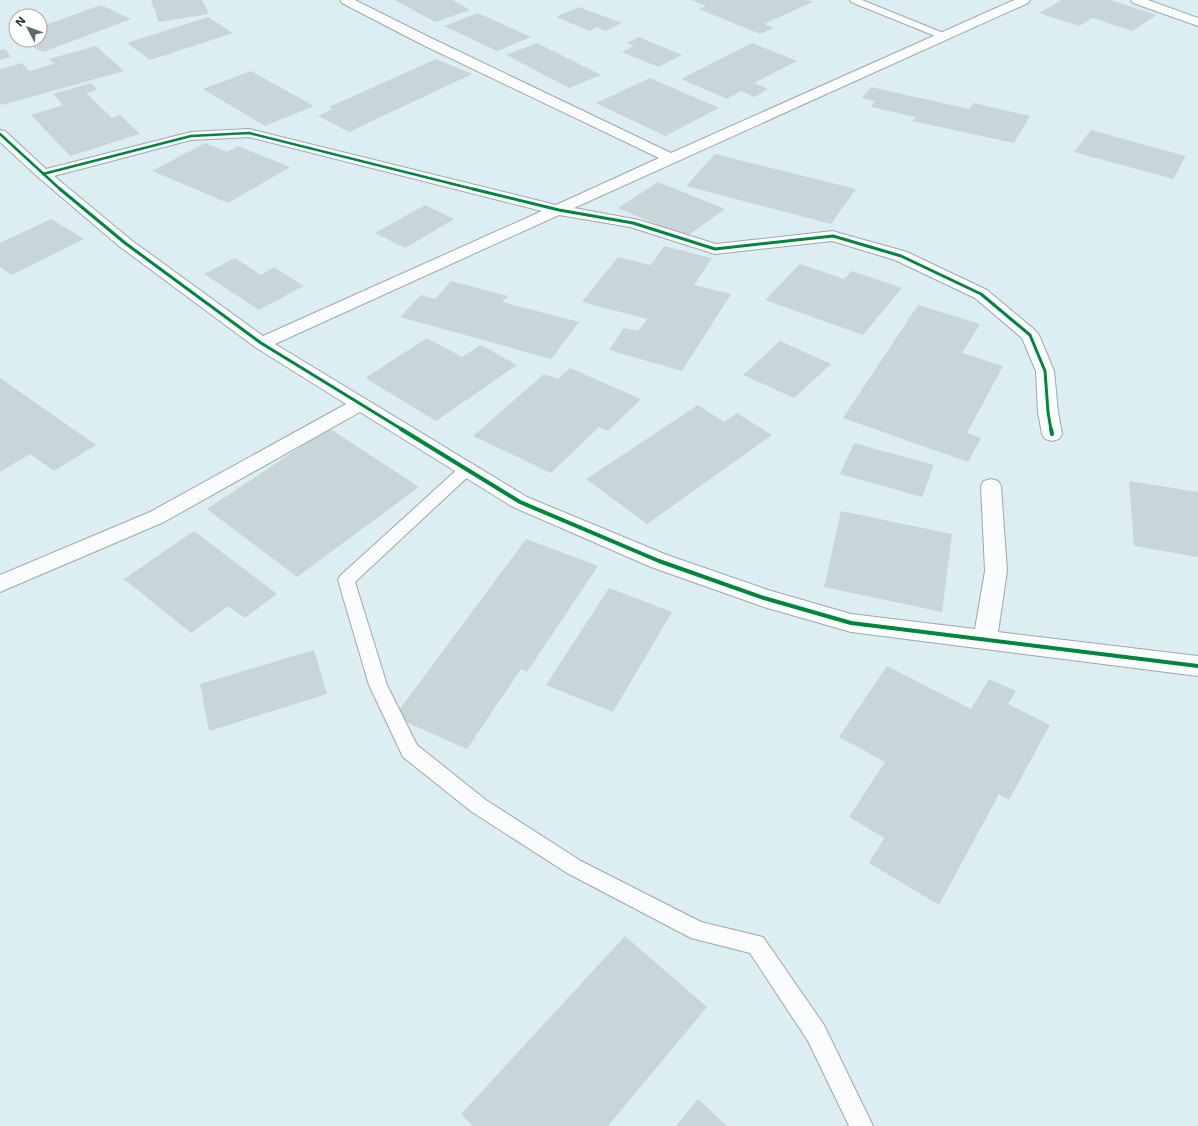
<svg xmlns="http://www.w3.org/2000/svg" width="1198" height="1126" font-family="'Noto Sans',sans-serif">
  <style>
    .building { fill: #c8d6d9 }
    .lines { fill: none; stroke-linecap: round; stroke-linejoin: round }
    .lane-casing { stroke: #9ba9ac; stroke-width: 2 }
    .street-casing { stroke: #9ba9ac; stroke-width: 2 }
    .lane { fill: #fafcfd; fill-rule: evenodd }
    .street { fill: #fafcfd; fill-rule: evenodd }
    .cycleway-far2-casing { stroke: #fff; stroke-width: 4 }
    .cycleway-far1-casing { stroke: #fff; stroke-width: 5 }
    .cycleway-casing { stroke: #fff; stroke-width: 6 }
    .cycleway-far2 { stroke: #00873e; stroke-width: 2.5 }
    .cycleway-far1 { stroke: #00873e; stroke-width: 3 }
    .cycleway { stroke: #00873e; stroke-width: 4 }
  </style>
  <rect width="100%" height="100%" fill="#ddeef2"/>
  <g class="building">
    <polygon points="151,0 202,0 209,14 159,22"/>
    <polygon points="395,0 452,0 470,10 435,22"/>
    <polygon points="691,0 807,0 813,2 764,24 774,28 760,34 699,9 706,6"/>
    <polygon points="1062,0 1110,0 1157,15 1132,31 1093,18 1079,26 1039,13"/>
    <polygon points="101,5 131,19 43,52 19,40 40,40 40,27"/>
    <polygon points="579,7 622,23 605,31 597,27 590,31 556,17"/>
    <polygon points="478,13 531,37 497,51 444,26"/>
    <polygon points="208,17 233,33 150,60 127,43"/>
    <polygon points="639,37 682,55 658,67 622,52 634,46 627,43"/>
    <polygon points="537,43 601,75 569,88 506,55"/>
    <polygon points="752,43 797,61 754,83 768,89 754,97 741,91 727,99 681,79"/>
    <polygon points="96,46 124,71 2,105 0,103 0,69 22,63 29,71 54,64 49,59"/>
    <polygon points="5,49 11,57 0,60 0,50"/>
    <polygon points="436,59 472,74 349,132 318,116 333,109 329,107"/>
    <polygon points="251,71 314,106 265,126 203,89"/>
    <polygon points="650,78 719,108 665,136 596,103"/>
    <polygon points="91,83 97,90 86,93 112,118 120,115 140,134 70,156 31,115 63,105 53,94"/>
    <polygon points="871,87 969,109 973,103 1030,116 1014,143 912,121 916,117 871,107 875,101 862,98"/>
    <polygon points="1091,130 1186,156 1173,179 1074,152"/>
    <polygon points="205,143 227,152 238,146 290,167 228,203 152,171"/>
    <polygon points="715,154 856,189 831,224 686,186"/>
    <polygon points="658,182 725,209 686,237 618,208"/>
    <polygon points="425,205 454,219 405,248 375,233"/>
    <polygon points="51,219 84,239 12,275 0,267 0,243"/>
    <polygon points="664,246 712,258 694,285 731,294 682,371 609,350 624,328 638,331 647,319 582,302 618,257 651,265"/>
    <polygon points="235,258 261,275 274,267 304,286 259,310 204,274"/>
    <polygon points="800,264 844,279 852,271 902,288 863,335 765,300"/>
    <polygon points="451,281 508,296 502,302 579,322 551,359 400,317 421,295 435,299"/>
    <polygon points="918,305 980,324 962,353 1003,366 967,433 981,438 968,462 843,418"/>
    <polygon points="427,338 462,357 481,345 517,365 436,421 365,378"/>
    <polygon points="780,341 831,364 794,398 743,375"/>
    <polygon points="570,368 641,399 608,431 599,427 551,473 473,436 544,374 558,379"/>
    <polygon points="0,378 96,445 54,471 30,454 0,472"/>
    <polygon points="698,405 724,422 737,413 772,435 647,524 586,479"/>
    <polygon points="329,428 419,487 297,577 207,509"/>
    <polygon points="854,443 934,465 922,497 840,474"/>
    <polygon points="1129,481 1198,492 1198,557 1134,546"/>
    <polygon points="841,511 952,534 942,612 824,587"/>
    <polygon points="194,531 277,594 245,618 228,606 191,633 124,579"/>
    <polygon points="526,539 598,566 527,672 521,669 467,749 394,717"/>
    <polygon points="609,588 672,612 613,712 546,685"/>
    <polygon points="314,650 327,694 209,731 200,684"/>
    <polygon points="887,666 971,709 989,679 1016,691 1008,704 1050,725 1009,800 999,794 939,905 869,863 884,838 849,817 885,762 839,737"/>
    <polygon points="625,936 707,1007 608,1126 473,1126 461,1114"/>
    <polygon points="698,1099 727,1126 676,1126"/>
  </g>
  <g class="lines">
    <defs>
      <g id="lane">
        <polygon points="850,0 862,0 946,34 948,36 946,38 940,38 851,2"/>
        <polygon points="467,464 472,465 474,469 472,473 355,582 387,685 417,745 486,800 581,861 701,922 763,937 824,1025 873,1126 849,1126 808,1041 750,953 691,938 567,873 472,812 403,757 369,685 338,580 340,576 462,465"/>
      </g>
      <g id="street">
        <path d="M340 0H355L431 38 671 153 1014 0H1030L1028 3 574 208 639 220 716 244 833 231 839 233 907 252 987 290 1036 331 1039 335 1054 371 1058 412 1062 434 1059 439 1052 441 1045 439 1042 434 1038 412 1036 371 1022 338 975 298 895 260 832 241 715 254 630 227 559 215 275 344 527 497 667 555 768 590 851 614 975 629 985 571 981 486 984 481 991 479 998 481 1001 486 1007 571 998 632 1198 656V676L851 632 764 607 651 567 513 507 360 412 164 522 0 592V575L150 512 346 404 255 347 119 246 38 177 0 142V130L5 131 46 169 191 132 249 129 556 205 659 158 421 44 342 3ZM249 137 542 211 263 336 131 240 54 176 191 140Z"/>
        <polygon points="1131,0 1148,0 1198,18 1198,26 1133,3"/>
      </g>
    </defs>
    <use href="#lane" class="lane-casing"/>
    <use href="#street" class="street-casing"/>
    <use href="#lane" class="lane"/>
    <use href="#street" class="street"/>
    <defs>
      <g id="cycleway-far2">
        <polyline points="0,134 61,190"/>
        <polyline points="43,174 191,136 249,133 477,190"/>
      </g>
      <g id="cycleway-far1">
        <polyline points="60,189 125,243 261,343 403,430"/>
        <polyline points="473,189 559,210 633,223 715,249 833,236 901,256 981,294 1030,335 1045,371 1048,412 1051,430"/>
      </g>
      <g id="cycleway">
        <polyline points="401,429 520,502 659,561 764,598 851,623 1198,666"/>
        <polyline points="1051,429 1052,434"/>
      </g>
    </defs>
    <use href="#cycleway-far2" class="cycleway-far2-casing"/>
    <use href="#cycleway-far1" class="cycleway-far1-casing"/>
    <use href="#cycleway" class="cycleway-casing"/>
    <use href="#cycleway-far2" class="cycleway-far2"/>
    <use href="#cycleway-far1" class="cycleway-far1"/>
    <use href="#cycleway" class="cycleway"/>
  </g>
  <g transform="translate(28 28) rotate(311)"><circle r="19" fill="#ffffff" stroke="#a2a7a8"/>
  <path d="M0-3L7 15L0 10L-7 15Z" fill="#5c6a6d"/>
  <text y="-6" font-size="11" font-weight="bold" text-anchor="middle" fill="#172325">N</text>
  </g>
</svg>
